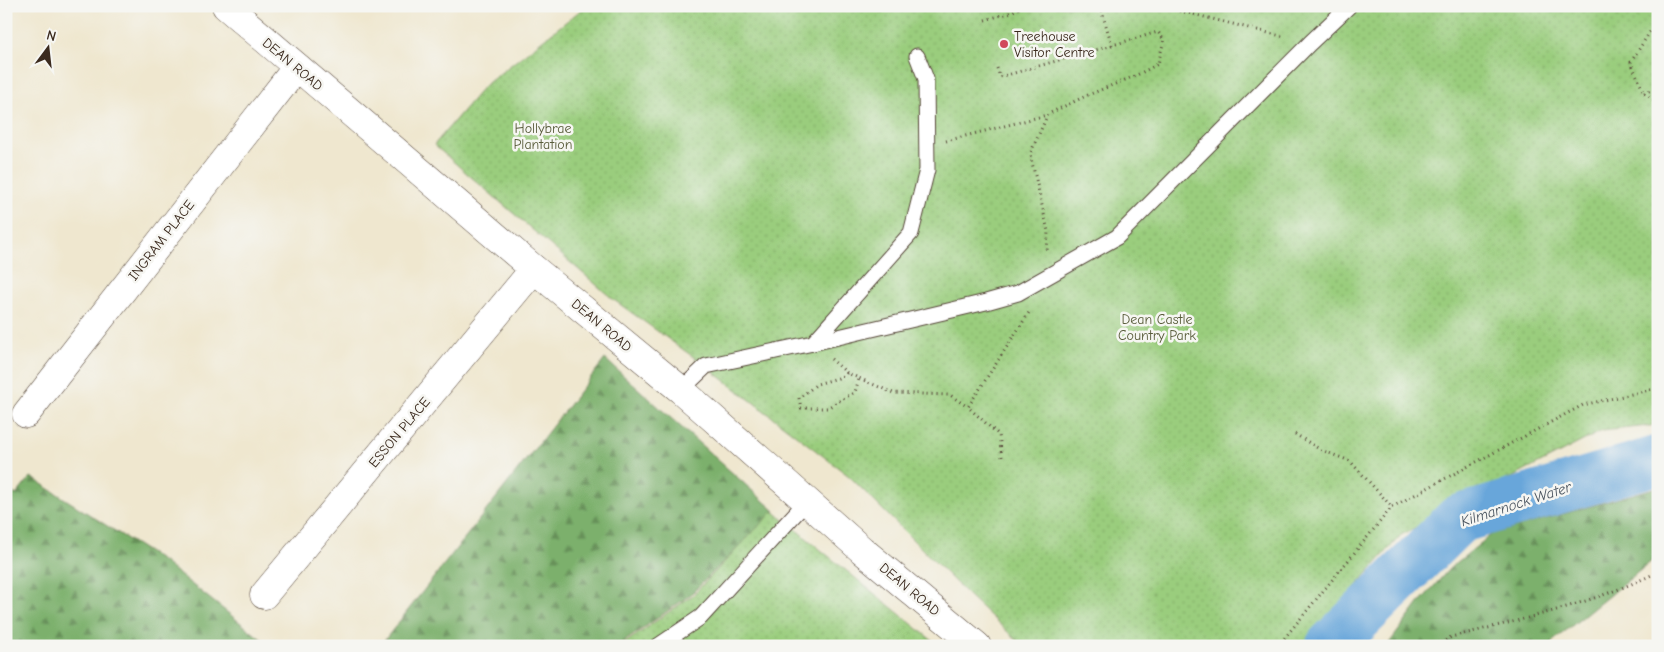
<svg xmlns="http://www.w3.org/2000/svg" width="1664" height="652" font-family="'Comic Neue',sans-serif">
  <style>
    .forest { fill: url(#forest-firs); stroke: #5b6d45 }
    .park { fill: url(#park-dots); stroke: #6a7c4e }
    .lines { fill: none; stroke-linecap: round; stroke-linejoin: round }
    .river { stroke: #68a6da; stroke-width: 49 }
    .service-casing { stroke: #564639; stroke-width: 17 }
    .minor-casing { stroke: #564639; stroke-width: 29 }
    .path { stroke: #564639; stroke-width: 3; stroke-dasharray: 1 4; stroke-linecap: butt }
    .service { stroke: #fff; stroke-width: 15 }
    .minor { stroke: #fff; stroke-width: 28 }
    .poi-dot { fill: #d1495b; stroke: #f6f6f2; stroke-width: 2 }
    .labels { text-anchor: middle; stroke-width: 5; stroke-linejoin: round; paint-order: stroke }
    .poi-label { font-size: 14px; fill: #3b2a1e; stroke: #f6f6f2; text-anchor: start }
    .street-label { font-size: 14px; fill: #3b2a1e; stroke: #f6f6f2 }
    .park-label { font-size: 14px; fill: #585b3a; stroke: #f6f6f2 }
    .water-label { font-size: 15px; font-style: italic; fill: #4b5560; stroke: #f6f6f2 }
  </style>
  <defs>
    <pattern id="forest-firs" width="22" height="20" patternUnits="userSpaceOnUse" patternTransform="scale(1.25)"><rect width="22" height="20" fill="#7bb06c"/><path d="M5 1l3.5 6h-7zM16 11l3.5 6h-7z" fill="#668f58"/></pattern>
    <pattern id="park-dots" width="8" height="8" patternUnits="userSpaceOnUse" patternTransform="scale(1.25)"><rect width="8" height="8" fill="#9acd7d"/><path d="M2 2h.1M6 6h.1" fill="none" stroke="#86b06c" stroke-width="1.8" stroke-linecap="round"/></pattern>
  </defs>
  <rect width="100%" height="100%" fill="#f6f6f2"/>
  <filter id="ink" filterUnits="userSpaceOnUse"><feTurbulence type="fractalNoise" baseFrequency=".02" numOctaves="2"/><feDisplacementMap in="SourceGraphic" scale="10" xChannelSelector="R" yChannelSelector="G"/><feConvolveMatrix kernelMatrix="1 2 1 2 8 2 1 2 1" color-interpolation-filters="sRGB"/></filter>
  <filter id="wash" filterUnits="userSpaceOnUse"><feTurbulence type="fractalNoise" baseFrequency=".0096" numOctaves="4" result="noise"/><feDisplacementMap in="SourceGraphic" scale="20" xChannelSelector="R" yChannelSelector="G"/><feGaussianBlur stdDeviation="1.12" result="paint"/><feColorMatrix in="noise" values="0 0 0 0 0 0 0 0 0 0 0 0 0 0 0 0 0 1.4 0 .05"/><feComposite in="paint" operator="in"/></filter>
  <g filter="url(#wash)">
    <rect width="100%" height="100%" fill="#efe7cf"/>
    <g class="forest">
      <polygon points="605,359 775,511 690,595 618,646 380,646"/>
      <polygon points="31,477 162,561 270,646 6,646 6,488 16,495"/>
      <polygon points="1658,487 1658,556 1547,646 1387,646 1420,602 1450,568 1492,534"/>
    </g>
    <g class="park">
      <polygon points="586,6 1658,6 1658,425 1602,431 1401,535 1304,646 1023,646 967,594 849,476 706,366 614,300 434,145 484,86"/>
      <polygon points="773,511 939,646 621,646 693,595"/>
    </g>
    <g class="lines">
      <polyline class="river" points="1330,646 1459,519 1658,460"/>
    </g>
  </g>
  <g filter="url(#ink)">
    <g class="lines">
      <defs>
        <g id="service">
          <polyline points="813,343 911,233 927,170 926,79 917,56"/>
          <polyline points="681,390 706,366 813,343 986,302 1018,293 1117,237 1310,43 1349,6"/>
          <polyline points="658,646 701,617 807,501"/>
        </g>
        <g id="minor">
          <polyline points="226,6 534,269 681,390 862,550 977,646"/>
          <polyline points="26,414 297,67"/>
          <polyline points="264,595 534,269"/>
        </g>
      </defs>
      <use href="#service" class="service-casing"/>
      <use href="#minor" class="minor-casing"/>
      <g class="path">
        <polyline points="1100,6 1112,45"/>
        <polyline points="1160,6 1285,37"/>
        <polyline points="1658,19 1631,62 1644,93 1658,103"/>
        <polyline points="985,20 1012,12 1022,6"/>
        <polyline points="997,68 1000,77 1158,32 1164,40 1158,64 1135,76 1088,95 1048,114 1030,154 1048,231 1047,253"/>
        <polyline points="1644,93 1658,87"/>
        <polyline points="946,141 1047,115"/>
        <polyline points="831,359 847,373 893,393 950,395 968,407"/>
        <polyline points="847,373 838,378 817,384 799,398 801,408 827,408 855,392 859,379"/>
        <polyline points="1295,434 1321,450 1350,461 1392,507"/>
        <polyline points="1002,457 999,435 968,407 1030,311"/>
        <polyline points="1278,646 1392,507 1583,405 1658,388"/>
        <path d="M1437 646 1451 637C1521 620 1592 604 1658 572"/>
      </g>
      <use href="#service" class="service"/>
      <use href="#minor" class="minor"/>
    </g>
  </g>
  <circle class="poi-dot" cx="1004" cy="44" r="5"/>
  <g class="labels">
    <g class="poi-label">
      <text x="1014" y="41">Treehouse<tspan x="1014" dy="16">Visitor Centre</tspan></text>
    </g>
    <g class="street-label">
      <text transform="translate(293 64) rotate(40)" y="5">DEAN ROAD</text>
      <text transform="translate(161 240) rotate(-52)" y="5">INGRAM PLACE</text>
      <text transform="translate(602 325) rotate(40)" y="5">DEAN ROAD</text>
      <text transform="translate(399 432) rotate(-50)" y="5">ESSON PLACE</text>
      <text transform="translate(910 589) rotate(40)" y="5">DEAN ROAD</text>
    </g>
    <g class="park-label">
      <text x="543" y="133">Hollybrae<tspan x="543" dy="16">Plantation</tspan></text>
      <text x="1157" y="324">Dean Castle<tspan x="1157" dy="16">Country Park</tspan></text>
    </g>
    <g class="water-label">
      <text transform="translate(1516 504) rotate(-18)" y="5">Kilmarnock Water</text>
    </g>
  </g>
  <rect width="1664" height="652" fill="none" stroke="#f6f6f2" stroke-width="25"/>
  <g transform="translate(48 48) rotate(15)" stroke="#f6f6f2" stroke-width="4" paint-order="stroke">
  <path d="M0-4L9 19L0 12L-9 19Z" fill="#3b2a1e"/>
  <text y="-8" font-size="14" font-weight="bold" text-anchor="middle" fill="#3b2a1e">N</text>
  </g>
</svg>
